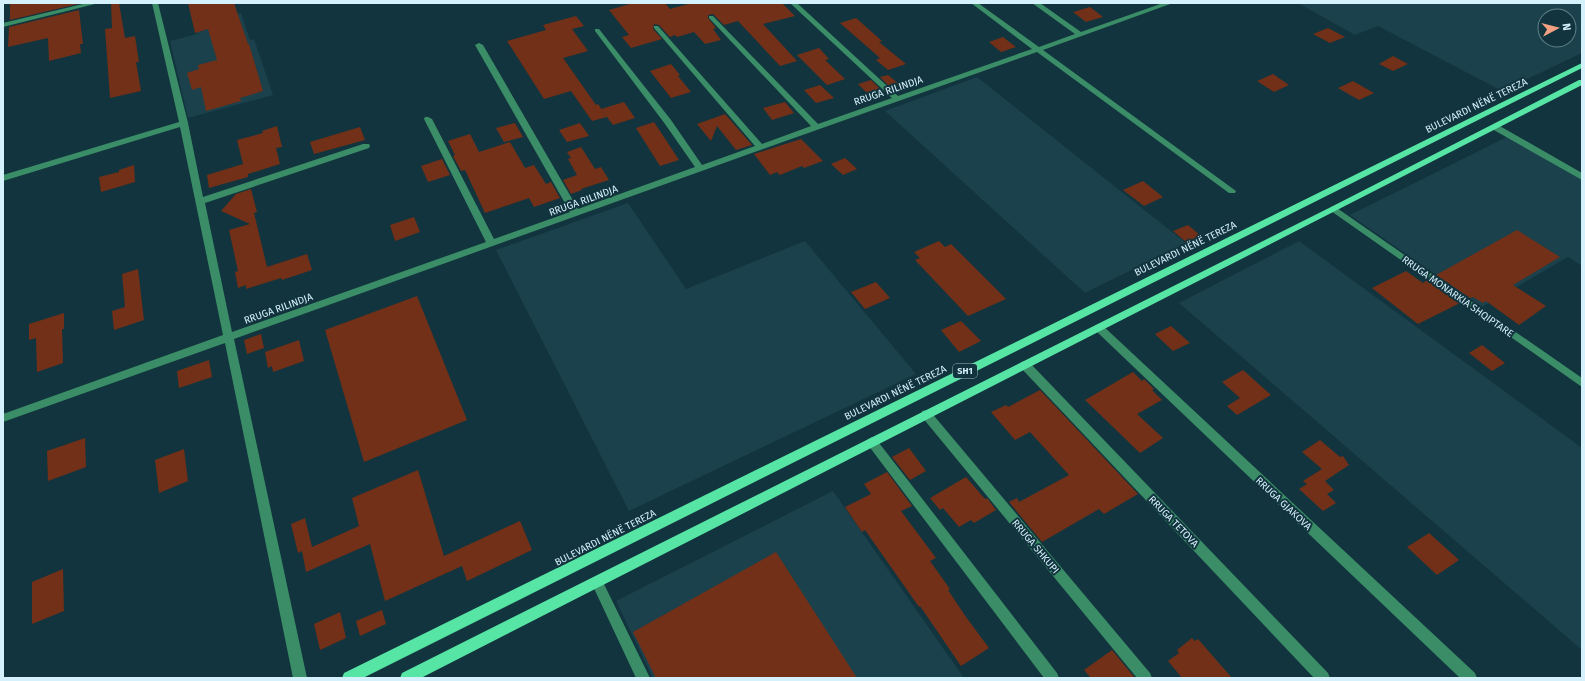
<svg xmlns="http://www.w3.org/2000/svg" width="1585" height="681" font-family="'Fira Sans',sans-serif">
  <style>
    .built { fill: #1b414c; fill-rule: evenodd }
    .building { fill: #713017 }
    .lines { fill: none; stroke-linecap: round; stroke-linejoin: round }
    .minor { fill: #3a8d66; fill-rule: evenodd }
    .major { fill: #57e5a5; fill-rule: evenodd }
    .labels { text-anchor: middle; stroke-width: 4; stroke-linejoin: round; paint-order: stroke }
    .shield { fill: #12343e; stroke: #9ab8c2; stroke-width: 1 }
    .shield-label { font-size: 9px; font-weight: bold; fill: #d5f1fb }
    .street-label { font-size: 10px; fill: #d5f1fb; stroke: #12343e }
  </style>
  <rect width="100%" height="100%" fill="#12343e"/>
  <g class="built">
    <path d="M1298 3H1582V53L1502 91 1378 26 1355 35ZM1545 16H1569V40H1545Z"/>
    <polygon points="241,13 250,40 254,39 273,95 188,118 170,41 197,34 194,25"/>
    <polygon points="977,77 1186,243 1085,293 885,111"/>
    <polygon points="1507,137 1582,180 1582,266 1568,257 1482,307 1350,215"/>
    <polygon points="628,203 686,289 805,241 916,374 629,511 496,250"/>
    <polygon points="1299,241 1582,448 1582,650 1179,303"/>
    <polygon points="833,491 964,678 653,678 616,601"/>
  </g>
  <g class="building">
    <polygon points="10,3 78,3 78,4 10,20"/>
    <polygon points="111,3 119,3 125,38 135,36 139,62 136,62 141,91 110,98 105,29 112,28"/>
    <polygon points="188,3 234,3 248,44 249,44 263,91 240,98 241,101 206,111 201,87 192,90 187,73 199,69 198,65 217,60 208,29 195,33"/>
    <polygon points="633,3 665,3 670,9 692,3 782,3 795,16 763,24 797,61 780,66 738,21 724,25 713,14 708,15 708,18 716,28 713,29 721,40 705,44 694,32 677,37 675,35 670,37 659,25 654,24 653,29 662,39 631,48 622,37 629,35 609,10"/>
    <polygon points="1090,7 1103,17 1086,22 1073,12"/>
    <polygon points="79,10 83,44 80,44 81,53 49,61 48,38 8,47 9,27"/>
    <polygon points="576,16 584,26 572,29 588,51 563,58 596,105 598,104 607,117 592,121 571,91 544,99 507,41 546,30 543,25"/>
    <polygon points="856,18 882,41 879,42 906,64 888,70 876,60 880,58 840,23"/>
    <polygon points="1328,28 1345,37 1330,43 1313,34"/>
    <polygon points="1003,37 1016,47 1001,52 989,42"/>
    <polygon points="819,48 829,59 825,60 845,79 827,85 797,55"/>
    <polygon points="1393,56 1408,64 1393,71 1379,64"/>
    <polygon points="671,64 680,75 678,76 691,92 671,98 650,71"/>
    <polygon points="1273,74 1289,85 1274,92 1257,81"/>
    <polygon points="888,75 900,85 891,88 880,77"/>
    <polygon points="871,80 882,91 869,95 858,84"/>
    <polygon points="1353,81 1374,93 1359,100 1338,88"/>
    <polygon points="820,85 834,98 816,103 804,90"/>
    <polygon points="624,102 635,118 613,125 601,109"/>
    <polygon points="785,102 794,113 772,120 763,108"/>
    <polygon points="725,114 752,145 736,150 717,126 711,141 697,124"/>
    <polygon points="654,122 679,160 660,166 636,128"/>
    <polygon points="515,123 523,137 504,142 496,128"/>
    <polygon points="580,123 589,136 567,142 559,130"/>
    <polygon points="277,126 282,147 276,148 280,164 248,174 248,177 209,188 207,175 243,164 237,140 263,133 262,131"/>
    <polygon points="360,127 365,140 314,154 310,142"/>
    <polygon points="470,134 479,152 510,142 525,168 534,165 546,184 551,182 560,198 534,207 529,198 485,213 465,170 461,171 453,156 455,155 448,141"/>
    <polygon points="801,139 823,161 804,168 802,166 780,175 777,172 770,175 754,154"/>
    <polygon points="581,147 595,169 601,167 609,180 581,189 582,190 571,194 563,180 577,175 568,159 571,158 567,152"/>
    <polygon points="845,158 857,169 843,175 831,164"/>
    <polygon points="442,159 450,175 428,182 421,166"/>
    <polygon points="134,165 135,182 101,192 99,177 119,172 119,170"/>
    <polygon points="1143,181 1163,197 1144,206 1123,190"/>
    <polygon points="251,189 257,212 254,213 267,267 307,254 312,270 282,280 281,278 246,289 246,285 238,288 235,272 238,271 229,230 250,224 221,211 236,194"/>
    <polygon points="414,217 420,232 395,241 390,225"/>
    <polygon points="1188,225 1201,236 1186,242 1173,231"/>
    <polygon points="1517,230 1560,257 1513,285 1546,306 1519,325 1486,301 1483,303 1473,297 1470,298 1436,275"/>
    <polygon points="939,241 945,247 951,244 1006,299 968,316 915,260 920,258 914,252"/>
    <polygon points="138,269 144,320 114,330 112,311 125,307 122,274"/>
    <polygon points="1406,271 1423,283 1427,280 1460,303 1418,324 1372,288"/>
    <polygon points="876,282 890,298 865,309 851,292"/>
    <polygon points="417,296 467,420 364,462 325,330"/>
    <polygon points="64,313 64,329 62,329 63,363 37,372 36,338 29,340 29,324"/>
    <polygon points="961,321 981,341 959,352 941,330"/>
    <polygon points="1171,326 1190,343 1173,351 1155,334"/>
    <polygon points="261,334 264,348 247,354 244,340"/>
    <polygon points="299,340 304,361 273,372 272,366 268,368 265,352"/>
    <polygon points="1482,345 1505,363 1492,371 1469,353"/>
    <polygon points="209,360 212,377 179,388 177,371"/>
    <polygon points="1243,370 1271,395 1237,415 1227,406 1240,398 1222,382"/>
    <polygon points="1133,372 1142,381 1144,379 1154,389 1152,390 1162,400 1137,414 1163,438 1140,453 1085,400"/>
    <polygon points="1040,390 1138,494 1104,514 1099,509 1042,542 1009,502 1017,498 1019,502 1069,475 1030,432 1015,440 991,412 1006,405 1008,407"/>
    <polygon points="85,438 86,467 48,481 47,451"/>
    <polygon points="1320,440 1340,457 1343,456 1349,465 1325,481 1334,490 1327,494 1336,503 1323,511 1299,489 1307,484 1303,481 1322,469 1302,452"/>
    <polygon points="909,448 926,471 910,480 892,457"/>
    <polygon points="184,449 188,481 159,493 155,460"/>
    <polygon points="418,470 444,556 520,521 532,550 467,581 462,566 385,601 370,544 306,572 302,551 298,553 291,524 305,518 312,547 359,526 352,498"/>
    <polygon points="887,472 912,506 901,511 936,558 930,561 950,589 948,590 966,617 989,648 961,666 920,606 919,607 865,530 862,532 845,507 871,494 864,484"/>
    <polygon points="966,477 985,499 987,498 996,510 974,523 971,520 959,527 943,508 940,510 930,498"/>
    <polygon points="1429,533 1459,560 1437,575 1407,547"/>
    <polygon points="776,552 857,678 656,678 633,632"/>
    <polygon points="63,569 64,611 32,624 32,582"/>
    <polygon points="382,610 386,624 360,636 356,621"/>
    <polygon points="340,612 346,638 320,650 314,624"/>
    <polygon points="1192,638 1195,641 1198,639 1232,678 1182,678 1168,661 1179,653 1177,650"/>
    <polygon points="1112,650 1135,678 1091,678 1084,670"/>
  </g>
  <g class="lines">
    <g class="minor">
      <polygon points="87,3 99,3 3,27 3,23"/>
      <polygon points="152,3 158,3 188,123 203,197 363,144 369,144 370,146 369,148 205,203 232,332 486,242 424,119 425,117 428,117 432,119 494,239 570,212 475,45 479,43 483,45 578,209 695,167 665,124 595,31 595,29 599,29 671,120 702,165 755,146 654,28 654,26 658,26 762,144 811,126 709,18 709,16 713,16 818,124 892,98 790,3 797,3 898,96 1032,49 971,3 978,3 1039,47 1075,34 1032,3 1040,3 1081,32 1163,3 1173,3 1043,50 1236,191 1235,193 1229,193 1037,52 763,149 234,339 307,678 293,678 225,343 3,422 3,414 223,335 180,127 3,181 3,175 179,122"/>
      <polygon points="1492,125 1498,125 1582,173 1582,180 1492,129"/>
      <polygon points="1334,206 1582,378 1582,387 1331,211 1330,209 1331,207"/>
      <polygon points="1099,324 1102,325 1475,673 1477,678 1460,678 1096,331 1094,328 1096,325"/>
      <polygon points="1025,361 1029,362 1328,673 1330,678 1314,678 1021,368 1020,365 1021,362"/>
      <polygon points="926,410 930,411 1150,673 1152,678 1137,678 922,417 921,414 922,411"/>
      <polygon points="872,437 876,439 1057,673 1059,678 1044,678 868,445 867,442 868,439"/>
      <polygon points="597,576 601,578 650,678 636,678 591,582 593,578"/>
    </g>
    <g class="major">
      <polygon points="1582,63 1582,68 363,678 342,678 344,673"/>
      <polygon points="1579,80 1582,80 1582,85 421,678 400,678 402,673 1331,207"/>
    </g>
  </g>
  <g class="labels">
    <rect class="shield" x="953" y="364" width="24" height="14" rx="3"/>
    <g class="shield-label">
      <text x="965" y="374">SH1</text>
    </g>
    <g class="street-label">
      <text transform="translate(888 90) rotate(-19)" y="4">RRUGA RILINDJA</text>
      <text transform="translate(1476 105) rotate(-26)" y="4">BULEVARDI NËNË TEREZA</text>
      <text transform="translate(583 200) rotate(-20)" y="4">RRUGA RILINDJA</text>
      <text transform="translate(1185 248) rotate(-26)" y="4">BULEVARDI NËNË TEREZA</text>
      <text transform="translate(1458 296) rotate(35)" y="4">RRUGA MONARKIA SHQIPTARE</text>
      <text transform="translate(278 308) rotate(-20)" y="4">RRUGA RILINDJA</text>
      <text transform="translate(895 392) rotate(-26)" y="4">BULEVARDI NËNË TEREZA</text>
      <text transform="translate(1284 503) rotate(43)" y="4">RRUGA GJAKOVA</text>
      <text transform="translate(1174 521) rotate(46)" y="4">RRUGA TETOVA</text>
      <text transform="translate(605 537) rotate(-27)" y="4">BULEVARDI NËNË TEREZA</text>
      <text transform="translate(1036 546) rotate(50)" y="4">RRUGA SHKUPI</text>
    </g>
  </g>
  <rect width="1585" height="681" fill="none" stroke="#d5f1fb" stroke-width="8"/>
  <g transform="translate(1557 28) rotate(83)"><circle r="19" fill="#12343e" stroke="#60808a"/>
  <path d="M0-3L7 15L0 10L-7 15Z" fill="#f3a082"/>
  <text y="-6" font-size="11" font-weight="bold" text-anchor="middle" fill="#d5f1fb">N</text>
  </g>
</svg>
